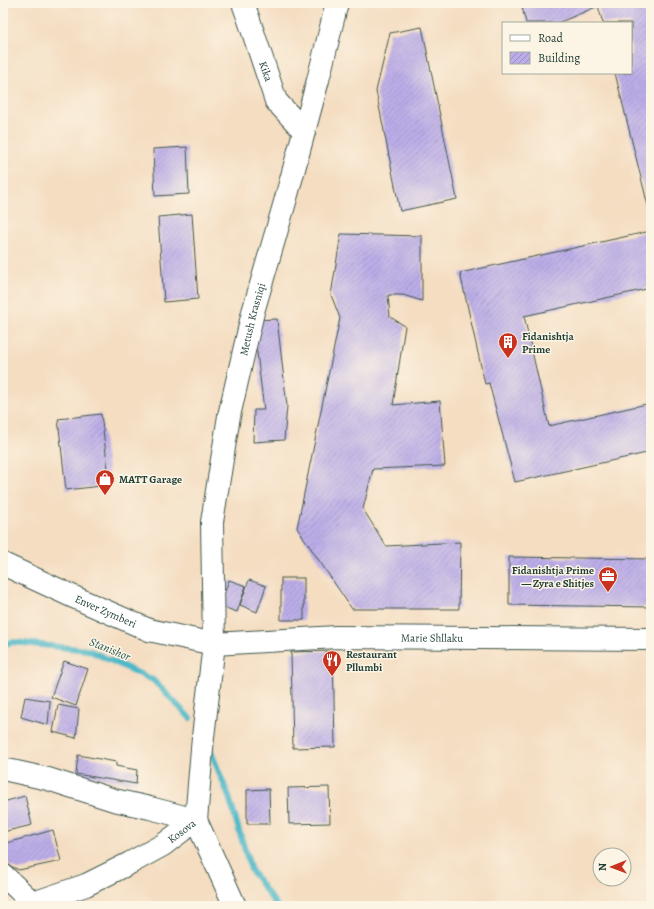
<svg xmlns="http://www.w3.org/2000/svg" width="654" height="909" font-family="Alegreya,serif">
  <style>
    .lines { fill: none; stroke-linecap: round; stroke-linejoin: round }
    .stream { stroke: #4cb8c8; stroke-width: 6 }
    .building { fill: url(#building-hatch) }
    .minor-casing { stroke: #3f5549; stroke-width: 24 }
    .tertiary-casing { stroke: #3f5549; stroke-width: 24 }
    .minor { stroke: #fff; stroke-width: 22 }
    .tertiary { stroke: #fff; stroke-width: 22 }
    .labels { text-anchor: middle; stroke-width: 3; stroke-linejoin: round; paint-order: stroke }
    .street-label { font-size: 11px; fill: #1f3d34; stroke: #fcf5e5 }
    .poi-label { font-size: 11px; font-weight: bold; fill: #1f3d34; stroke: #fcf5e5; text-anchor: start }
    .water-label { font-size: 12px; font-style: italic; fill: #2a5c59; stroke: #fcf5e5 }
  </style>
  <defs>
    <pattern id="building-hatch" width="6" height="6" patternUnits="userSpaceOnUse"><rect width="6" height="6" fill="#bcade8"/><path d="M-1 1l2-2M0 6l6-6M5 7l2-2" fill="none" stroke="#988ebd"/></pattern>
  </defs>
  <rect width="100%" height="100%" fill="#fcf5e5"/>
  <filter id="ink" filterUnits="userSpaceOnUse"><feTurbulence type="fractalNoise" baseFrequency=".025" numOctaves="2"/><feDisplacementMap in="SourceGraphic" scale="8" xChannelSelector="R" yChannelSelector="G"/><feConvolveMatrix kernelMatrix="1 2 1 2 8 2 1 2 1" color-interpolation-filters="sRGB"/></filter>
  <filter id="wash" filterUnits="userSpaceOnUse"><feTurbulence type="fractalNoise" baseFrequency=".012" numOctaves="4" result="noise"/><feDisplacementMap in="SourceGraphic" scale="16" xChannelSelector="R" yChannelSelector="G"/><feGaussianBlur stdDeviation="0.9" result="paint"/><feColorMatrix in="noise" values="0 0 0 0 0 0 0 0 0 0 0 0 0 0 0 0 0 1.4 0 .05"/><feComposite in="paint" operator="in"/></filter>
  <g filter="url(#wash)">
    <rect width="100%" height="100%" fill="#f4ddc1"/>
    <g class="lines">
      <g class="stream">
        <polyline points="3,644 13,642 88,650 153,680 190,718"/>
        <polyline points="210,749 229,797 251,870 277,906"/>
      </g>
    </g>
    <g id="blocks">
      <g class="building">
        <polygon points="521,3 651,3 651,218 615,73 631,73 631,23 603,23 598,6 558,23 526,23"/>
        <polygon points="422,27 457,199 400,211 376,91 390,33"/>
        <polygon points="187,147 189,194 155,196 153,149"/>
        <polygon points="192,214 198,299 164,302 158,217"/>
        <polygon points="651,231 651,288 524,316 549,426 651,403 651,452 515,482 489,383 485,384 460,273"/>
        <polygon points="341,234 422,236 422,301 403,295 388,295 390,317 405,326 393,405 440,401 445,466 373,469 363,509 386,546 460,542 459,609 352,609 297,528 340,318 331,295"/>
        <polygon points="277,319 287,406 284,440 253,442 254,410 264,410 253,320"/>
        <polygon points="101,414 110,485 66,490 58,419"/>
        <polygon points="509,557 651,559 651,607 509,605"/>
        <rect x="281" y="578" width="23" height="42"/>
        <polygon points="229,580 246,586 237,612 220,606"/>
        <polygon points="249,580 266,586 257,612 240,605"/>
        <polygon points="333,651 335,747 293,748 291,652"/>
        <polygon points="64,661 88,669 76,706 51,697"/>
        <polygon points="25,697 50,701 48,725 21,717"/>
        <polygon points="58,705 79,709 76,738 53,732"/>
        <polygon points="78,755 116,762 116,766 137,770 136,784 76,774"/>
        <polygon points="329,787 330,823 289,824 288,788"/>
        <polygon points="269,789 270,824 247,824 247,790"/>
        <polygon points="25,796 32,825 3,832 3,802"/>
        <polygon points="53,830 61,861 19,870 6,864 3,844"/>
      </g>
    </g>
  </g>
  <g filter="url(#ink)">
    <use href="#blocks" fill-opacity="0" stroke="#3f5549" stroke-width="1"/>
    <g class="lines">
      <defs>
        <g id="minor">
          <path id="s1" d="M243 3 248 17 276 101 304 131"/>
          <polyline points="3,769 48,779 114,800 150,808 196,820"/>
          <polyline points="3,875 33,903"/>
        </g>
        <g id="tertiary">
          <path id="s2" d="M3 564 76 598 149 630 214 644 337 637 651 639"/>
          <polyline points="196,820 235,906"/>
          <path id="s3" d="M29 906 33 903 86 885 130 863 163 845 196 820 203 737 214 644 212 522 229 416 253 312 285 202 318 80 337 3"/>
        </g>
      </defs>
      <use href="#minor" class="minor-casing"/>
      <use href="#tertiary" class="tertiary-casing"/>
      <use href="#minor" class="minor"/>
      <use href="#tertiary" class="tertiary"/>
    </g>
  </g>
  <defs>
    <symbol id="building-pin" viewBox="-11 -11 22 30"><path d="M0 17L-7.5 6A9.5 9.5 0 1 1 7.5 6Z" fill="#c8321e" stroke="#fcf5e5"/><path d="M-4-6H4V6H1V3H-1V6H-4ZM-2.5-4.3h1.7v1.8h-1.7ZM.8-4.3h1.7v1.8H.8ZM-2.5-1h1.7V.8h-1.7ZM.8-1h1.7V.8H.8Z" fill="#fff"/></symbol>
    <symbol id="shop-pin" viewBox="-11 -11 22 30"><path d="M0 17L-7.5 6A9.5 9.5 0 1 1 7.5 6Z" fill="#c8321e" stroke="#fcf5e5"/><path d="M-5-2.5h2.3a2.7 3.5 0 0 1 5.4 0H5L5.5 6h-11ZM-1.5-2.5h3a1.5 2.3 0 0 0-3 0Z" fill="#fff"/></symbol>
    <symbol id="office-pin" viewBox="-11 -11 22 30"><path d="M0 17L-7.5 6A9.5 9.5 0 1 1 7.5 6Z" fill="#c8321e" stroke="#fcf5e5"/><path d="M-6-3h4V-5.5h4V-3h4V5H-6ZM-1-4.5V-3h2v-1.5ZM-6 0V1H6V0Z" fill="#fff"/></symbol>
    <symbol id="restaurant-pin" viewBox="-11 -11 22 30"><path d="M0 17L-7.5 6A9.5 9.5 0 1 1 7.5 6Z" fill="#c8321e" stroke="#fcf5e5"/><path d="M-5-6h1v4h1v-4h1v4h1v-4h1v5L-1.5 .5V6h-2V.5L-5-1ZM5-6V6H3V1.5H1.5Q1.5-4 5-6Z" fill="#fff"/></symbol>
  </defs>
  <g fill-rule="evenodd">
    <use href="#building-pin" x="497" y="331" width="22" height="30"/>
    <use href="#shop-pin" x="94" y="468" width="22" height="30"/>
    <use href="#office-pin" x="597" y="565" width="22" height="30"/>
    <use href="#restaurant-pin" x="321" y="649" width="22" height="30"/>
  </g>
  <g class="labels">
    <g class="street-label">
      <text dy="4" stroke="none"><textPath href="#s1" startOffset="72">Kika</textPath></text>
      <text dy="4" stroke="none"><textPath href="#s3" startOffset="695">Metush Krasniqi</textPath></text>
      <text dy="4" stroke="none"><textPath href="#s2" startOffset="113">Enver Zymberi</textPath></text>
      <text dy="4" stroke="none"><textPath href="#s2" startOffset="445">Marie Shllaku</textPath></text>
      <text dy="4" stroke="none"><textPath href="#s3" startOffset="171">Kosova</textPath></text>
    </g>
    <g class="poi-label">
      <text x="522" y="340">Fidanishtja<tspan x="522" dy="13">Prime</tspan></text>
      <text x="119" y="483">MATT Garage</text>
      <text x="594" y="574" text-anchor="end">Fidanishtja Prime<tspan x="594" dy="13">— Zyra e Shitjes</tspan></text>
      <text x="346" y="658">Restaurant<tspan x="346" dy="13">Pllumbi</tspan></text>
    </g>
    <g class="water-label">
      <text transform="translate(110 649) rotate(22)" y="4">Stanishor</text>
    </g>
  </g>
  <rect width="654" height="909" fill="none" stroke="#fcf5e5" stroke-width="16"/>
  <rect x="502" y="22" width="130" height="52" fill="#fcf5e5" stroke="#a4ab9e"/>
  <rect x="510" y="35" width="20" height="6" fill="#ffffff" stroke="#a4ab9e"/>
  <text x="538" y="42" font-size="12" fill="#1f3d34">Road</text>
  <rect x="510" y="52" width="20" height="12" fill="url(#building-hatch)" stroke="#a4ab9e"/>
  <text x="538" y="62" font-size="12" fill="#1f3d34">Building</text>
  <g transform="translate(612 867) rotate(269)"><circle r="19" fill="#fcf5e5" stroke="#a4ab9e"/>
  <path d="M0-3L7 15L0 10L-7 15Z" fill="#c8321e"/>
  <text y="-6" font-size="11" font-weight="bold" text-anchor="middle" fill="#1f3d34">N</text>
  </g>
</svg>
